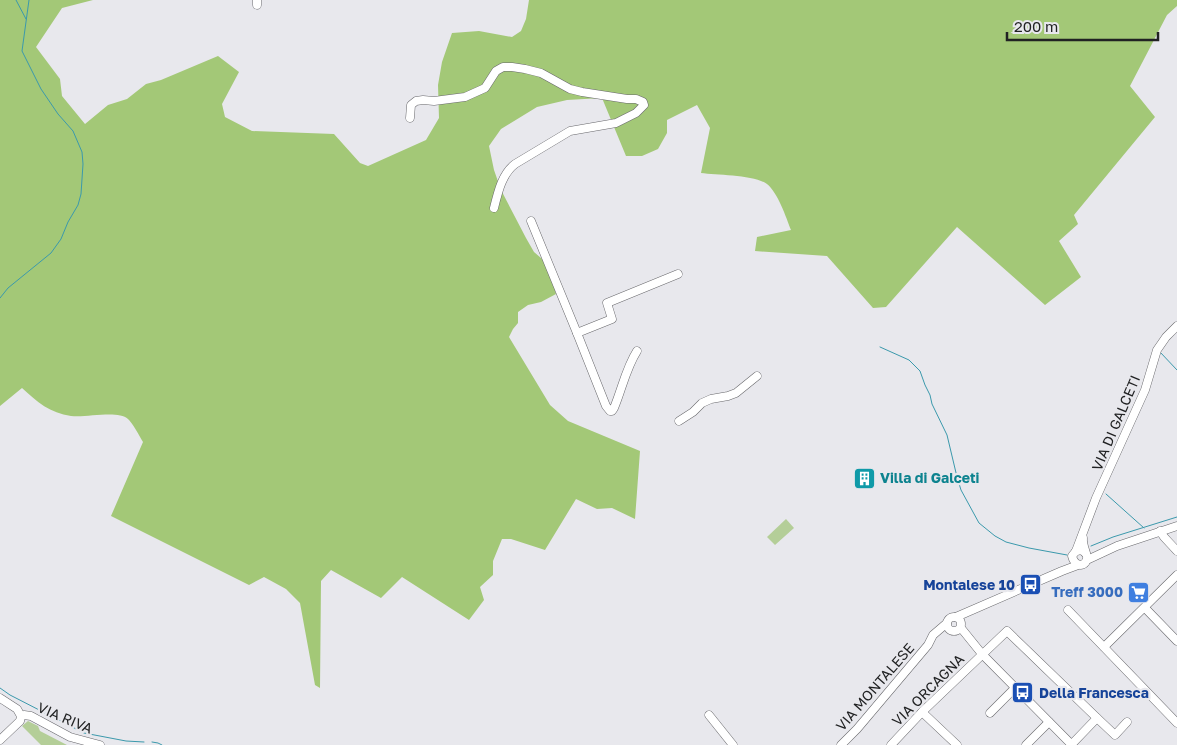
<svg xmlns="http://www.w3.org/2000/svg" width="1177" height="745" font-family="'Golos Text',sans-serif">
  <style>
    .green { fill: #b4ce98 }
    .forest { fill: #a3c877 }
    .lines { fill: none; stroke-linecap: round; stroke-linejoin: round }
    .stream { stroke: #3b99ac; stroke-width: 1 }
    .minor-casing { stroke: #68686c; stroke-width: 9 }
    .minor { stroke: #fff; stroke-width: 8 }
    .labels { text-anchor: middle; stroke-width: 4.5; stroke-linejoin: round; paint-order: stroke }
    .street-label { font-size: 14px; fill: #212223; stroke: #e8e8ed }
    .culture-label { font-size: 14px; font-weight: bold; fill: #0d838f; stroke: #e8e8ed; text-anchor: start }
    .transit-label { font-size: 14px; font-weight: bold; fill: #164399; stroke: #e8e8ed; text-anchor: end }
    .shop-label { font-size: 14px; font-weight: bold; fill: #366cbe; stroke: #e8e8ed; text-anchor: end }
  </style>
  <rect width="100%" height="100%" fill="#e8e8ed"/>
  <g class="green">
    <polygon points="786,519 794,528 775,545 767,537"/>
    <polygon points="28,721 38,726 40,731 67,745 41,745 22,726"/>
  </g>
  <path class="forest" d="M0 0H93L62 8 36 47 60 79 62 96 85 124 108 105 127 99 146 84 161 80 218 56 239 72 222 104 225 117 252 131 334 134 360 163 368 166 426 140 439 118 438 85 442 62 452 33 479 31 512 37 521 31 526 19 529 0H1177V6L1167 15 1130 86 1155 117 1074 215 1078 224 1059 241 1081 277 1045 305 957 227 886 307 873 308 827 256 755 251 757 237 791 230C786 217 778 193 767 184 755 175 717 175 701 173L710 128 697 105 667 120V133L658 149 642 156H626L602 98 567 100 537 107 501 129 489 146 494 170 501 190 526 238 534 252 548 264 556 294 541 302 528 305 518 312V323L513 329 509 337 550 405 568 421 640 451 635 519 612 508 597 509 576 499 545 550 511 539H502L493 561V575L480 587 484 600 469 620 402 577 381 598 331 570 321 581 320 688 315 685 300 603 286 589 264 577 249 585 111 516 143 442C140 437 132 422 128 419 118 410 86 418 71 416 50 413 37 402 22 388L0 406Z"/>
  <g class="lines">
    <g class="stream">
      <polyline points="16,0 26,19"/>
      <polyline points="0,298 8,288 51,253 61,239 68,222 78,205 81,194 83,164 82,152 73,131 58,114 41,89 22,51 29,0"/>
      <polyline points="880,347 909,360 920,371 925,385 930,395 932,404 947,435 957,477 961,490 979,523 995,536 1006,542 1029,548 1067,555"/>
      <polyline points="1160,352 1177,370"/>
      <polyline points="1106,494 1144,528"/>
      <polyline points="1091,546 1113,537 1177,517"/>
      <polyline points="0,688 10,695 84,733 126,741 144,742"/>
      <polyline points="152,742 158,743 162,745"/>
    </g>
    <defs>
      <g id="minor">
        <polyline points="257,5 257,0"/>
        <path d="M410 118 411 105 416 101 423 100 434 101 465 97 485 88 496 71 503 67H512L525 69 541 73 570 89 582 92 627 99H636L643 102 644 105 636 113 616 123 570 131 515 164C502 174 498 192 494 208"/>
        <polyline points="531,221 577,333"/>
        <path d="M637 351C626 368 622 389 614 408L612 411H610L606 406 577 333 612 319 607 303 678 274"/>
        <polyline points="679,421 693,412 702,403 711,399 728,396 736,393 757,376"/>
        <polyline points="1160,531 1164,537 1177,551"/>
        <path d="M1083 538C1082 546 1088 555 1087 559 1084 569 1074 565 1072 556L1076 551 1082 550 1085 553"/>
        <polyline points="1076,551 1096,498 1145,390 1157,350 1166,337 1177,326"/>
        <polyline points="1087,560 1117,546 1177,526"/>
        <polyline points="1145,608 1177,641"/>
        <polyline points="1068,610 1177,723"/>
        <circle cx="954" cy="624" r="7"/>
        <polyline points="956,617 1062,571 1078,565"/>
        <polyline points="961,628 982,654 1072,745"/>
        <polyline points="1104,647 1177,575"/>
        <polyline points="0,698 17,709 21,716"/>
        <polyline points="922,712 957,745"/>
        <polyline points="990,713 1015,688"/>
        <polyline points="709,715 733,745"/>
        <polyline points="21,716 24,715 31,716 70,737 100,745"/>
        <polyline points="1097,718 1115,735 1127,722"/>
        <polyline points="0,740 20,721 21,716"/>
        <polyline points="841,745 857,729 928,645 933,635 947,623"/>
        <polyline points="891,745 922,712 1007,631 1097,718 1071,745"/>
        <polyline points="1026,745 1049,722"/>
      </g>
    </defs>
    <use href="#minor" class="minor-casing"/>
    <use href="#minor" class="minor"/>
  </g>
  <defs>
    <symbol id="building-square" viewBox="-11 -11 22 22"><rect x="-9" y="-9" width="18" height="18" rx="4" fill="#0f9aa8" stroke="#e8e8ed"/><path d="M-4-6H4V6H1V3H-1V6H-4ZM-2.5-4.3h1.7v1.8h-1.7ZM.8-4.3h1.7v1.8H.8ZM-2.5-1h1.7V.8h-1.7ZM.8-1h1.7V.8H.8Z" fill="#fff"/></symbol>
    <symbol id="bus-square" viewBox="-11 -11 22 22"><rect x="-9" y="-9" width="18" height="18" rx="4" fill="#1a4fb4" stroke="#e8e8ed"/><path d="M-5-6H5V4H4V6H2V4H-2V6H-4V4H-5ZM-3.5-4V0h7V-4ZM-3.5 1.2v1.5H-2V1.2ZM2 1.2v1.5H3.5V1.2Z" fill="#fff"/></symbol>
    <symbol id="supermarket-square" viewBox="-11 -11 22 22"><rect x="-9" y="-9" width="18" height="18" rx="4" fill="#3f7fe0" stroke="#e8e8ed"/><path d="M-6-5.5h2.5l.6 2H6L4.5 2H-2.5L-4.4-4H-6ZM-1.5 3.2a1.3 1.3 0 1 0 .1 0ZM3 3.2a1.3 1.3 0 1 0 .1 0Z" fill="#fff"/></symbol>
  </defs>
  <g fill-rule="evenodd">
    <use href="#building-square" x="852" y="466" width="25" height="25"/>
    <use href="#bus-square" x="1018" y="572" width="25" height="25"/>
    <use href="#supermarket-square" x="1126" y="580" width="25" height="25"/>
    <use href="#bus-square" x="1010" y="680" width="25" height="25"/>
  </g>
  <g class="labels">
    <g class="street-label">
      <text transform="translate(1116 423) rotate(-67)" y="5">VIA DI GALCETI</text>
      <text transform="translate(875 687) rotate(-49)" y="5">VIA MONTALESE</text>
      <text transform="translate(928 690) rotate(-45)" y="5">VIA ORCAGNA</text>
      <text transform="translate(65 718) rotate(23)" y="5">VIA RIVA</text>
    </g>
    <g class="culture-label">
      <text x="880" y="483">Villa di Galceti</text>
    </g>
    <g class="transit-label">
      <text x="1015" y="590">Montalese 10</text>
      <text x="1039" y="698" text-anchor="start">Della Francesca</text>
    </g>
    <g class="shop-label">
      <text x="1123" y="597">Treff 3000</text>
    </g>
  </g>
  <path d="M1007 32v8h151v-8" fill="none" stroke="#212223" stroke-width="2.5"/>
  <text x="1014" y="32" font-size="15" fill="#212223" stroke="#e8e8ed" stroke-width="4" paint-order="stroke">200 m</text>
</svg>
